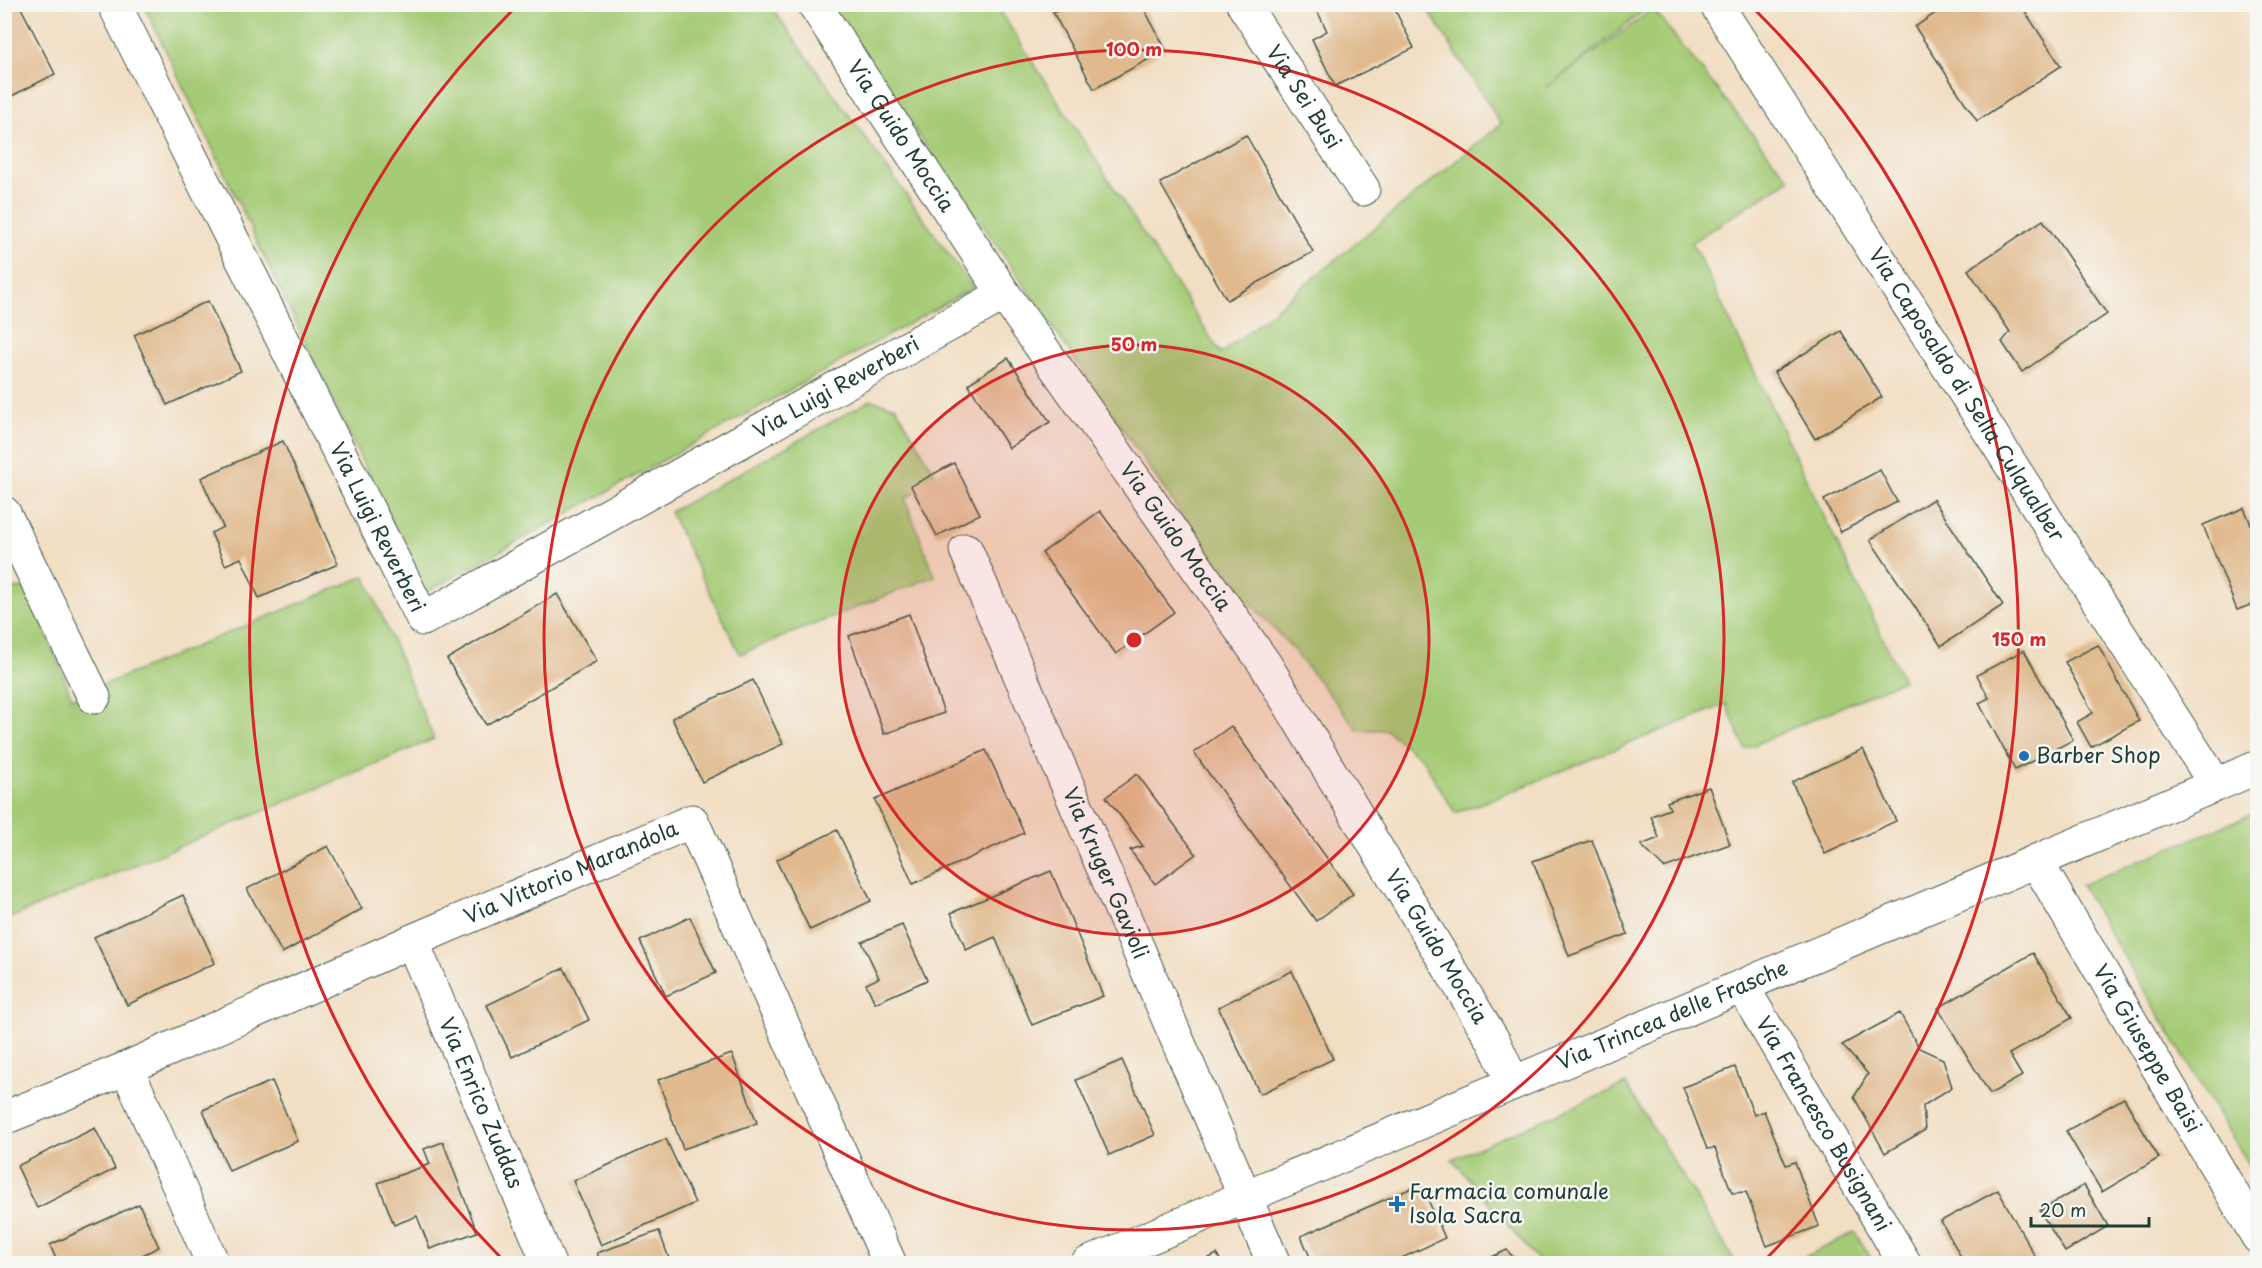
<svg xmlns="http://www.w3.org/2000/svg" width="2262" height="1268" font-family="'Playpen Sans',sans-serif">
  <style>
    .green { fill: #a5cb76; stroke: #628455; stroke-width: 1.5 }
    .building { fill: #e0ba8e }
    .lines { fill: none; stroke-linecap: round; stroke-linejoin: round }
    .minor-casing { stroke: #3f5549; stroke-width: 35 }
    .minor { stroke: #fff; stroke-width: 33 }
    .ring { fill: none; stroke: #d62828; stroke-width: 3 }
    .poi-dot { fill: #1f6fb2; stroke: #f6f6f2; stroke-width: 2 }
    .labels { text-anchor: middle; stroke-width: 5; stroke-linejoin: round; paint-order: stroke }
    .street-label { font-size: 21px; fill: #1f3d34; stroke: #f6f6f2 }
    .poi-label { font-size: 21px; fill: #1f3d34; stroke: #f6f6f2; text-anchor: start }
    .centre { fill: #d62828; stroke: #f6f6f2; stroke-width: 3 }
    .ring-label { font-size: 18px; text-anchor: middle; font-weight: bold; fill: #d62828; stroke: #f6f6f2; stroke-width: 5; stroke-linejoin: round; paint-order: stroke }
  </style>
  <rect width="100%" height="100%" fill="#f6f6f2"/>
  <filter id="ink" filterUnits="userSpaceOnUse"><feTurbulence type="fractalNoise" baseFrequency=".0167" numOctaves="2"/><feDisplacementMap in="SourceGraphic" scale="12" xChannelSelector="R" yChannelSelector="G"/><feConvolveMatrix kernelMatrix="1 2 1 2 8 2 1 2 1" color-interpolation-filters="sRGB"/></filter>
  <filter id="wash" filterUnits="userSpaceOnUse"><feTurbulence type="fractalNoise" baseFrequency=".008" numOctaves="4" result="noise"/><feDisplacementMap in="SourceGraphic" scale="24" xChannelSelector="R" yChannelSelector="G"/><feGaussianBlur stdDeviation="1.35" result="paint"/><feColorMatrix in="noise" values="0 0 0 0 0 0 0 0 0 0 0 0 0 0 0 0 0 1.4 0 .05"/><feComposite in="paint" operator="in"/></filter>
  <g filter="url(#wash)">
    <rect width="100%" height="100%" fill="#f2dec3"/>
    <g class="green">
      <polygon points="144,5 770,5 973,288 425,593"/>
      <polygon points="826,5 1012,5 1001,13 1221,354 1501,124 1425,5 1651,5 1546,88 1653,9 1778,166 1790,179 1692,242 1903,680 1745,749 1726,704 1508,793 1455,813 1423,760 1386,730 1358,730 1291,647 1220,571 978,218"/>
      <polygon points="871,400 896,407 937,477 905,499 935,576 740,654 670,512"/>
      <polygon points="365,576 434,739 5,920 4,589 28,588 72,698"/>
      <polygon points="2257,812 2257,1179 2081,885"/>
      <polygon points="1626,1084 1736,1263 1540,1263 1452,1159"/>
      <polygon points="1855,1232 1874,1263 1793,1263"/>
    </g>
    <g id="blocks">
      <g class="building">
        <polygon points="4,4 19,4 55,74 4,100"/>
        <polygon points="1314,4 1392,4 1414,48 1335,86 1312,39 1327,31"/>
        <polygon points="1949,4 2020,4 2061,66 1977,121 1915,27"/>
        <polygon points="1067,5 1142,5 1166,50 1094,89 1053,12"/>
        <polygon points="1246,135 1313,252 1227,300 1160,183"/>
        <polygon points="2043,220 2107,314 2022,372 2002,342 2010,332 1968,270"/>
        <polygon points="208,301 241,371 167,405 134,335"/>
        <polygon points="1841,331 1882,397 1815,439 1774,372"/>
        <polygon points="1008,358 1050,422 1009,448 968,384"/>
        <polygon points="283,441 338,564 259,598 241,558 225,565 211,533 223,527 201,478"/>
        <polygon points="954,463 980,514 937,536 911,486"/>
        <polygon points="1880,470 1897,502 1841,532 1824,500"/>
        <polygon points="1933,499 2003,605 1941,646 1870,540"/>
        <polygon points="2244,508 2256,536 2258,535 2258,602 2237,610 2203,525"/>
        <polygon points="1100,511 1174,612 1116,654 1042,553"/>
        <polygon points="557,594 597,661 486,725 447,659"/>
        <polygon points="909,614 944,713 884,734 849,636"/>
        <polygon points="2098,645 2139,721 2091,747 2077,722 2093,713 2065,662"/>
        <polygon points="2024,650 2073,740 2015,770 1979,703 1989,698 1977,675"/>
        <polygon points="753,680 783,744 702,782 672,718"/>
        <polygon points="1231,726 1353,894 1316,921 1194,753"/>
        <polygon points="1863,749 1896,821 1825,854 1792,782"/>
        <polygon points="986,750 1024,833 913,884 875,800"/>
        <polygon points="1137,774 1196,854 1155,884 1130,850 1143,846 1106,797"/>
        <polygon points="1709,787 1730,844 1664,868 1641,845 1659,838 1651,816 1670,809 1667,802"/>
        <polygon points="837,830 871,901 810,930 776,860"/>
        <polygon points="1592,840 1628,934 1569,956 1533,861"/>
        <polygon points="328,846 362,909 282,953 247,889"/>
        <polygon points="1051,871 1103,996 1032,1025 995,937 966,950 951,913"/>
        <polygon points="183,895 215,963 127,1005 94,937"/>
        <polygon points="690,917 716,973 666,996 640,941"/>
        <polygon points="902,925 927,980 875,1003 866,984 879,978 862,942"/>
        <polygon points="2033,953 2072,1018 2009,1054 2022,1076 1990,1094 1938,1008"/>
        <polygon points="564,968 589,1020 512,1057 487,1005"/>
        <polygon points="1292,971 1333,1059 1260,1094 1218,1007"/>
        <polygon points="1900,1013 1919,1048 1943,1059 1952,1087 1923,1106 1925,1130 1885,1153 1854,1097 1868,1074 1842,1045"/>
        <polygon points="732,1054 757,1123 683,1149 658,1080"/>
        <polygon points="1122,1060 1155,1135 1109,1155 1076,1080"/>
        <polygon points="1735,1067 1754,1115 1764,1111 1786,1165 1795,1162 1819,1226 1767,1246 1746,1192 1732,1193 1715,1148 1707,1149 1683,1087"/>
        <polygon points="272,1081 298,1141 229,1171 203,1110"/>
        <polygon points="2124,1098 2159,1158 2102,1192 2066,1131"/>
        <polygon points="95,1128 115,1169 37,1208 17,1166"/>
        <polygon points="666,1139 695,1203 601,1245 573,1181"/>
        <polygon points="443,1142 477,1232 430,1249 417,1216 394,1225 378,1183 430,1164 424,1149"/>
        <polygon points="1421,1184 1445,1238 1389,1264 1313,1264 1301,1236"/>
        <polygon points="2084,1185 2108,1226 2065,1252 2040,1211"/>
        <polygon points="1998,1190 2039,1264 1965,1264 1941,1221"/>
        <polygon points="139,1204 159,1247 124,1264 58,1264 50,1245"/>
        <polygon points="659,1231 671,1264 601,1264 597,1253"/>
        <polygon points="1507,1250 1519,1264 1477,1264"/>
        <polygon points="1217,1254 1222,1264 1197,1264"/>
      </g>
    </g>
  </g>
  <g filter="url(#ink)">
    <use href="#blocks" fill-opacity="0" stroke="#3f5549" stroke-width="1.5"/>
    <g class="lines">
      <defs>
        <g id="minor">
          <path id="s1" d="M114 4 423 619 1004 294"/>
          <path id="s2" d="M814 4 1004 294 1265 664 1494 1042 1513 1083"/>
          <path id="s3" d="M1243 4 1363 189"/>
          <path id="s4" d="M1716 4 2216 785"/>
          <polyline points="4,513 94,697"/>
          <path id="s5" d="M966 550 1274 1264"/>
          <path id="s6" d="M2036 861 2258 1237"/>
          <path id="s7" d="M412 941 549 1264"/>
          <path id="s8" d="M1742 986 1905 1264"/>
          <polyline points="127,1068 213,1264"/>
          <path id="s9" d="M4 1118 127 1068 412 941 692 821 890 1264"/>
          <path id="s10" d="M1087 1264 2258 767"/>
        </g>
      </defs>
      <use href="#minor" class="minor-casing"/>
      <use href="#minor" class="minor"/>
    </g>
  </g>
  <circle cx="1134" cy="640" r="295" fill="#d62828" fill-opacity=".12"/>
  <g class="ring">
    <circle cx="1134" cy="640" r="295"/>
    <circle cx="1134" cy="640" r="590"/>
    <path d="M503 1260A885 885 0 0 1 514 9M1754 9A885 885 0 0 1 1765 1260"/>
  </g>
  <g class="poi-dot">
    <circle cx="2024" cy="756" r="6"/>
    <path d="M1394 1195h6v6h6v6h-6v6h-6v-6h-6v-6h6z"/>
  </g>
  <g class="labels">
    <g class="street-label">
      <text dy="7" stroke="none"><textPath href="#s3" startOffset="111">Via Sei Busi</textPath></text>
      <text dy="7" stroke="none"><textPath href="#s2" startOffset="158">Via Guido Moccia</textPath></text>
      <text dy="7" stroke="none"><textPath href="#s1" startOffset="1162">Via Luigi Reverberi</textPath></text>
      <text dy="7" stroke="none"><textPath href="#s4" startOffset="464">Via Caposaldo di Sella Culqualber</textPath></text>
      <text dy="7" stroke="none"><textPath href="#s1" startOffset="586">Via Luigi Reverberi</textPath></text>
      <text dy="7" stroke="none"><textPath href="#s2" startOffset="644">Via Guido Moccia</textPath></text>
      <text dy="7" stroke="none"><textPath href="#s9" startOffset="618">Via Vittorio Marandola</textPath></text>
      <text dy="7" stroke="none"><textPath href="#s5" startOffset="352">Via Kruger Gavioli</textPath></text>
      <text dy="7" stroke="none"><textPath href="#s2" startOffset="1130">Via Guido Moccia</textPath></text>
      <text dy="7" stroke="none"><textPath href="#s10" startOffset="636">Via Trincea delle Frasche</textPath></text>
      <text dy="7" stroke="none"><textPath href="#s6" startOffset="218">Via Giuseppe Baisi</textPath></text>
      <text dy="7" stroke="none"><textPath href="#s7" startOffset="176">Via Enrico Zuddas</textPath></text>
      <text dy="7" stroke="none"><textPath href="#s8" startOffset="160">Via Francesco Busignani</textPath></text>
    </g>
    <g class="poi-label">
      <text x="2036" y="763">Barber Shop</text>
      <text x="1409" y="1199">Farmacia comunale<tspan x="1409" dy="24">Isola Sacra</tspan></text>
    </g>
  </g>
  <circle cx="1134" cy="640" r="9" class="centre"/>
  <g class="ring-label">
    <text x="1134" y="56">100 m</text>
    <text x="1134" y="351">50 m</text>
    <text x="2019" y="646">150 m</text>
  </g>
  <rect width="2262" height="1268" fill="none" stroke="#f6f6f2" stroke-width="24"/>
  <path d="M2031 1217v9h118v-9" fill="none" stroke="#1f3d34" stroke-width="3"/>
  <text x="2040" y="1217" font-size="18" fill="#1f3d34" stroke="#f6f6f2" stroke-width="4.5" paint-order="stroke">20 m</text>
</svg>
